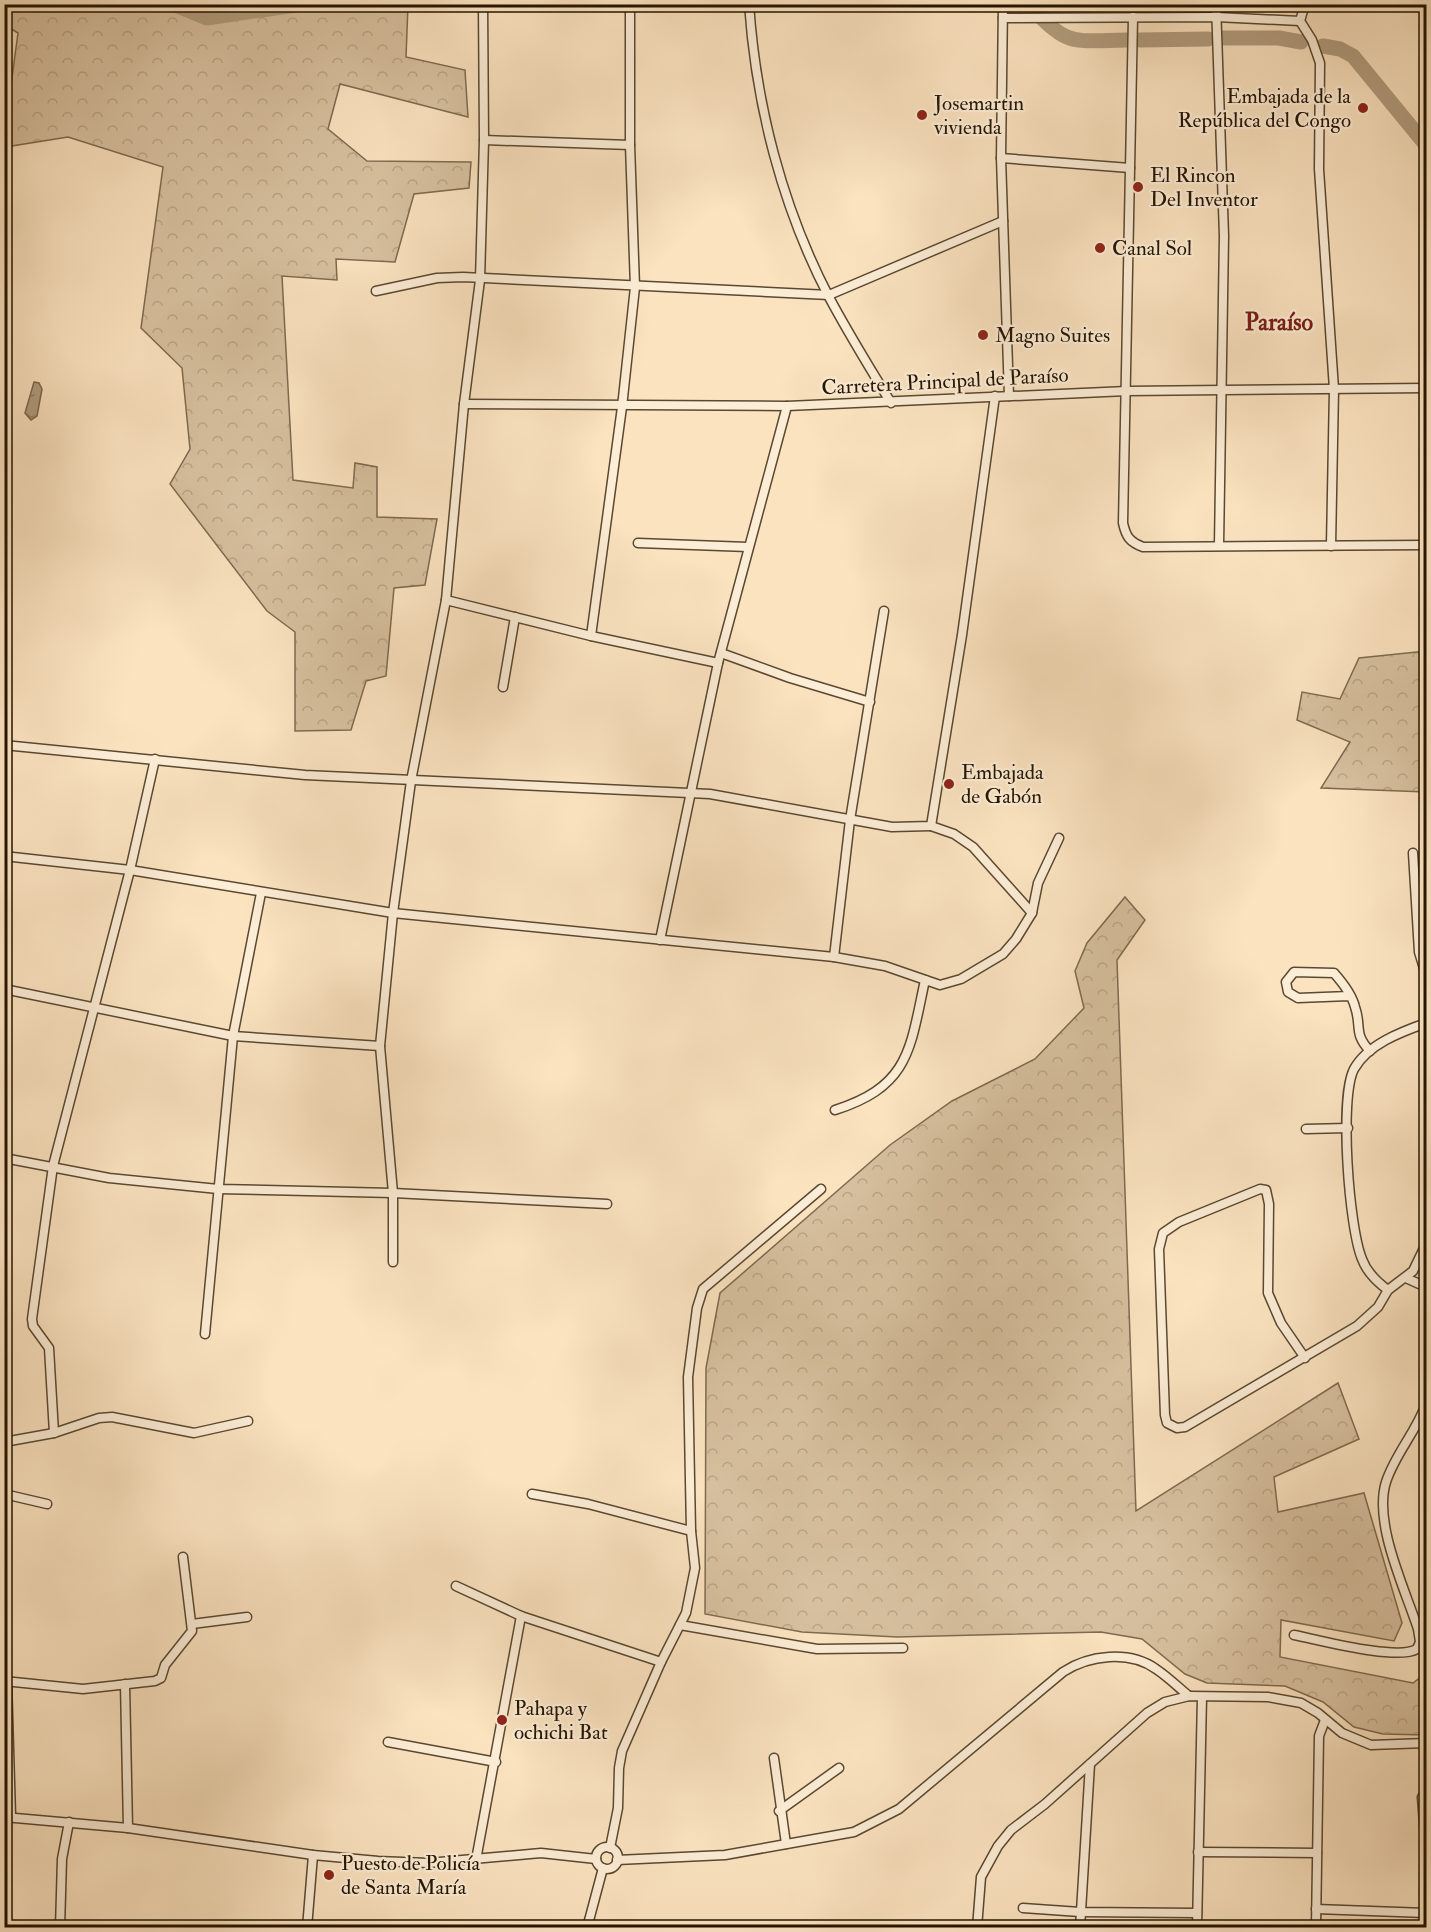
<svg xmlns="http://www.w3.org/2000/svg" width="1431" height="1932" font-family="'IM FELL Double Pica',serif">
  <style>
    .forest { fill: url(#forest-crowns); stroke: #7e6a50; stroke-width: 1.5 }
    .water { fill: url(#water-ripples); stroke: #7a664c; stroke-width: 1.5 }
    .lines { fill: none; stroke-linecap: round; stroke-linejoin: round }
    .river { stroke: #b29d7f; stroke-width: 15 }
    .minor-casing { stroke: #5a4830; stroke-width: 11 }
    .minor { stroke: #fcedd6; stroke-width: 8 }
    .poi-dot { fill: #8f2418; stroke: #fcedd6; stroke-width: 2 }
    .labels { text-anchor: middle; stroke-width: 4.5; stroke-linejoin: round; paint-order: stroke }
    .poi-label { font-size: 21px; fill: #251400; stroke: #fcedd6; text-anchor: start }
    .street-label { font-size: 21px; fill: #251400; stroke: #fcedd6 }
    .quarter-label { font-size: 24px; font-weight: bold; fill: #7a1f14; stroke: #fcedd6 }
  </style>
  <defs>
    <pattern id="forest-crowns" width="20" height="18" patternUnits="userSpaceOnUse" patternTransform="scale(1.5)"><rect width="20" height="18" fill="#d7c09f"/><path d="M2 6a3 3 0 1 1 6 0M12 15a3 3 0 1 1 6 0" fill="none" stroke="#b8a487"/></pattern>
    <pattern id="water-ripples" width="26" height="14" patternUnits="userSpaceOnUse" patternTransform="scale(1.5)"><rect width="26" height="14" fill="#b29d7f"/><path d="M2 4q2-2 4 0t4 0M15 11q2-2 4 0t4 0" fill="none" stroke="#917f66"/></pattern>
  </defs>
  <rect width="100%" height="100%" fill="#fbe3c0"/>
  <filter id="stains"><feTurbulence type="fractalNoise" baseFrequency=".00333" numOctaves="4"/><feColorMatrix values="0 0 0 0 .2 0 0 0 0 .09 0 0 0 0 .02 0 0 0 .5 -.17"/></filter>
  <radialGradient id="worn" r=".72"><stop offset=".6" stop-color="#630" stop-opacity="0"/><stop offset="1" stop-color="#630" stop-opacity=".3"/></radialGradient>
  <g class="forest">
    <polygon points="5,4 408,5 406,57 465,70 468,117 340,84 328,129 367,161 471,162 469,188 414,194 395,262 336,259 337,280 282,276 293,480 353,488 355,463 377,467 377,517 437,519 425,585 394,588 386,676 366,681 351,730 295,731 295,632 267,611 170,484 190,449 182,368 141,328 163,167 68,137 5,147 5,99 9,100 18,33 5,25"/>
    <polygon points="1426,651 1426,792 1321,788 1350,742 1297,720 1302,692 1340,699 1359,658"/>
    <polygon points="1125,897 1145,920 1117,960 1136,1511 1338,1383 1359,1439 1274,1477 1278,1512 1364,1493 1402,1623 1394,1641 1281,1620 1280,1657 1413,1683 1426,1673 1426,1735 1383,1734 1354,1727 1323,1702 1285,1686 1207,1683 1185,1674 1142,1639 1101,1632 897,1637 802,1632 705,1614 706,1368 720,1293 890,1145 952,1101 1035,1059 1084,1008 1075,971 1087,943"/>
  </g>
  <polygon class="water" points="34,382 39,383 42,389 37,416 31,420 25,413"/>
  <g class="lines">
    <g class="river">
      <polyline points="173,4 207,18 302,4"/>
      <path d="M1028 4C1069 47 1069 41 1126 40"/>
      <polyline points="1223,38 1279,38 1301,42"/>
      <polyline points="1140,40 1208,39"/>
      <polyline points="1323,46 1340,49 1353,56 1426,145"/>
    </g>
    <defs>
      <g id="minor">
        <path d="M749 4C756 105 782 207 829 297 848 333 870 368 891 403"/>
        <polyline points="1003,4 1001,158 1009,396"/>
        <polyline points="1216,4 1224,236 1219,545"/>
        <polyline points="1305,4 1300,21 1312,40 1320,63 1319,169 1334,389 1331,546"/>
        <path d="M1133 17 1123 523C1126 537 1130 542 1143 547L1426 545"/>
        <polyline points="1003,18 1216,17 1300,21"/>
        <polyline points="484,140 630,145"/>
        <polyline points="1001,158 1130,168"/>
        <polyline points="376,291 437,278 463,277 829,295 1003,221"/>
        <polyline points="464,404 787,406 1127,391 1426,388"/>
        <polyline points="638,543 748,547"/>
        <polyline points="446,600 591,636 718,663"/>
        <polyline points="591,636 622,407 635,287 630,145 630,4"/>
        <polyline points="721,653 790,678 870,702"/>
        <polyline points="503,687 515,617"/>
        <polyline points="4,745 305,775 710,794 892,827 931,826 962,635 995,396"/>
        <polyline points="931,826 954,834 973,847 1032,913"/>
        <polyline points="1413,853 1419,952 1426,975"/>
        <polyline points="4,856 130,870 393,913 834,957 850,820 884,611"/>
        <polyline points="660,940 718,663 787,406"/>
        <polyline points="834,957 885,966 940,985 961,979 1003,954 1016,939 1032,913 1038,883 1059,838"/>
        <polyline points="4,989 233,1036 380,1046"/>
        <path d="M1349 996 1298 998 1288 992 1286 982 1294 972 1334 973C1342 982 1352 995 1355 1007 1362 1027 1353 1033 1370 1051"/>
        <path d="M835 1110C910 1086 910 1049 925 980"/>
        <polyline points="1306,1129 1348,1128"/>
        <polyline points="4,1158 109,1178 218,1189 393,1193 607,1204"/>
        <polyline points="393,1262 393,1193 380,1046 393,913 411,781 446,600 464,404 480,280 484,140 483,4"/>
        <polyline points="1406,1278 1426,1287"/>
        <path d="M1388 1290C1377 1282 1367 1273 1362 1259 1349 1228 1339 1098 1354 1069 1368 1044 1401 1032 1426 1023"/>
        <polyline points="205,1334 233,1036 261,893"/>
        <polyline points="1305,1358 1281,1323 1268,1293 1269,1204 1266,1190 1260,1189 1179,1222 1163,1233 1159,1249 1165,1415 1167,1423 1177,1428 1185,1427 1357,1326 1378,1307 1388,1290 1413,1271 1426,1244"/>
        <polyline points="54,1433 49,1348 33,1326 32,1319 53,1166 130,870 155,759"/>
        <polyline points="4,1442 54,1433 99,1418 112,1417 194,1433 248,1421"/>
        <polyline points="4,1494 47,1504"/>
        <polyline points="532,1494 588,1504 691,1531"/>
        <polyline points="456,1586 521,1616 661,1662"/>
        <polyline points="192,1624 247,1617"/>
        <polyline points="680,1625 817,1649 903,1648"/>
        <path d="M1294 1635C1320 1640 1397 1661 1417 1649L1420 1642 1418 1629C1405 1589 1373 1523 1386 1482 1395 1454 1416 1432 1426 1404"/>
        <polyline points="4,1681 83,1689 155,1681 161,1678 165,1665 192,1631 183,1557"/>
        <polyline points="7,1681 11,1816"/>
        <polyline points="125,1684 128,1828"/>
        <polyline points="388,1742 496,1762"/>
        <polyline points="774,1758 786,1844"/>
        <polyline points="1422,1797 1426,1851"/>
        <polyline points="779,1811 839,1768"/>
        <polyline points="4,1817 128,1828 313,1855 378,1861 428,1863 541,1853 596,1859"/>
        <circle cx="607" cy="1858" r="11"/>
        <polyline points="610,1848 618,1808 619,1768 622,1751 661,1662 686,1613 695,1568 691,1531 688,1377 697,1308 703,1289 821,1189"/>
        <polyline points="1198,1852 1317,1853"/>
        <polyline points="476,1860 521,1616"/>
        <path d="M617 1860 725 1855 854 1832 899 1809 1063 1672C1089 1655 1129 1650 1156 1669 1168 1677 1178 1687 1189 1696"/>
        <polyline points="1023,1908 1080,1912 1197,1913"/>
        <polyline points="1316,1909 1426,1913"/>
        <polyline points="60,1928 62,1859 69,1822"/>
        <polyline points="307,1928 313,1855"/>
        <polyline points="587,1928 603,1868"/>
        <polyline points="977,1928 981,1877 998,1846 1011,1830 1045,1804 1147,1713 1165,1702 1189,1696 1268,1697 1301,1703 1318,1713 1342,1733 1371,1745 1426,1743"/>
        <polyline points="1080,1928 1090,1764"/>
        <polyline points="1197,1928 1202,1697"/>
        <polyline points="1316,1928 1319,1736 1325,1720"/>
      </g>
    </defs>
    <use href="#minor" class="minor-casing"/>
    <use href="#minor" class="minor"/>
  </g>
  <g class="poi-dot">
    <circle cx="1363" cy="108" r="6"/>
    <circle cx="922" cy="115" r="6"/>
    <circle cx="1138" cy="187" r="6"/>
    <circle cx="1100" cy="248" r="6"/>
    <circle cx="983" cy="335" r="6"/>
    <circle cx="949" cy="784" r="6"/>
    <circle cx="502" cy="1720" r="6"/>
    <circle cx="329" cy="1875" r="6"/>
  </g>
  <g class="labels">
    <g class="poi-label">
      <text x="1351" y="103" text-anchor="end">Embajada de la<tspan x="1351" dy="24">República del Congo</tspan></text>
      <text x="934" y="110">Josemartin<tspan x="934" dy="24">vivienda</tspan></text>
      <text x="1150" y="182">El Rincon<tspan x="1150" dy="24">Del Inventor</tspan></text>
      <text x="1112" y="255">Canal Sol</text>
      <text x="995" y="342">Magno Suites</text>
      <text x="961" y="779">Embajada<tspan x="961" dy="24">de Gabón</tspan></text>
      <text x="514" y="1715">Pahapa y<tspan x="514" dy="24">ochichi Bat</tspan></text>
      <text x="341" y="1870">Puesto de Policía<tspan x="341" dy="24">de Santa María</tspan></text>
    </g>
    <g class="street-label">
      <text transform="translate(945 381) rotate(-3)" y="7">Carretera Principal de Paraíso</text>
    </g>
    <g class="quarter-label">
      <text x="1279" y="330">Paraíso</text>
    </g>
  </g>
  <rect width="1431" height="1932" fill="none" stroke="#fbe3c0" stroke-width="24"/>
  <rect x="6" y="6" width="1419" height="1920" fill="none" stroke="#251400" stroke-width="3"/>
  <rect x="12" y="12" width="1407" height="1908" fill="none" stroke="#251400" stroke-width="1.5"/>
  <rect width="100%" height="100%" filter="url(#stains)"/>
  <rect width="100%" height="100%" fill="url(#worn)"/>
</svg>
